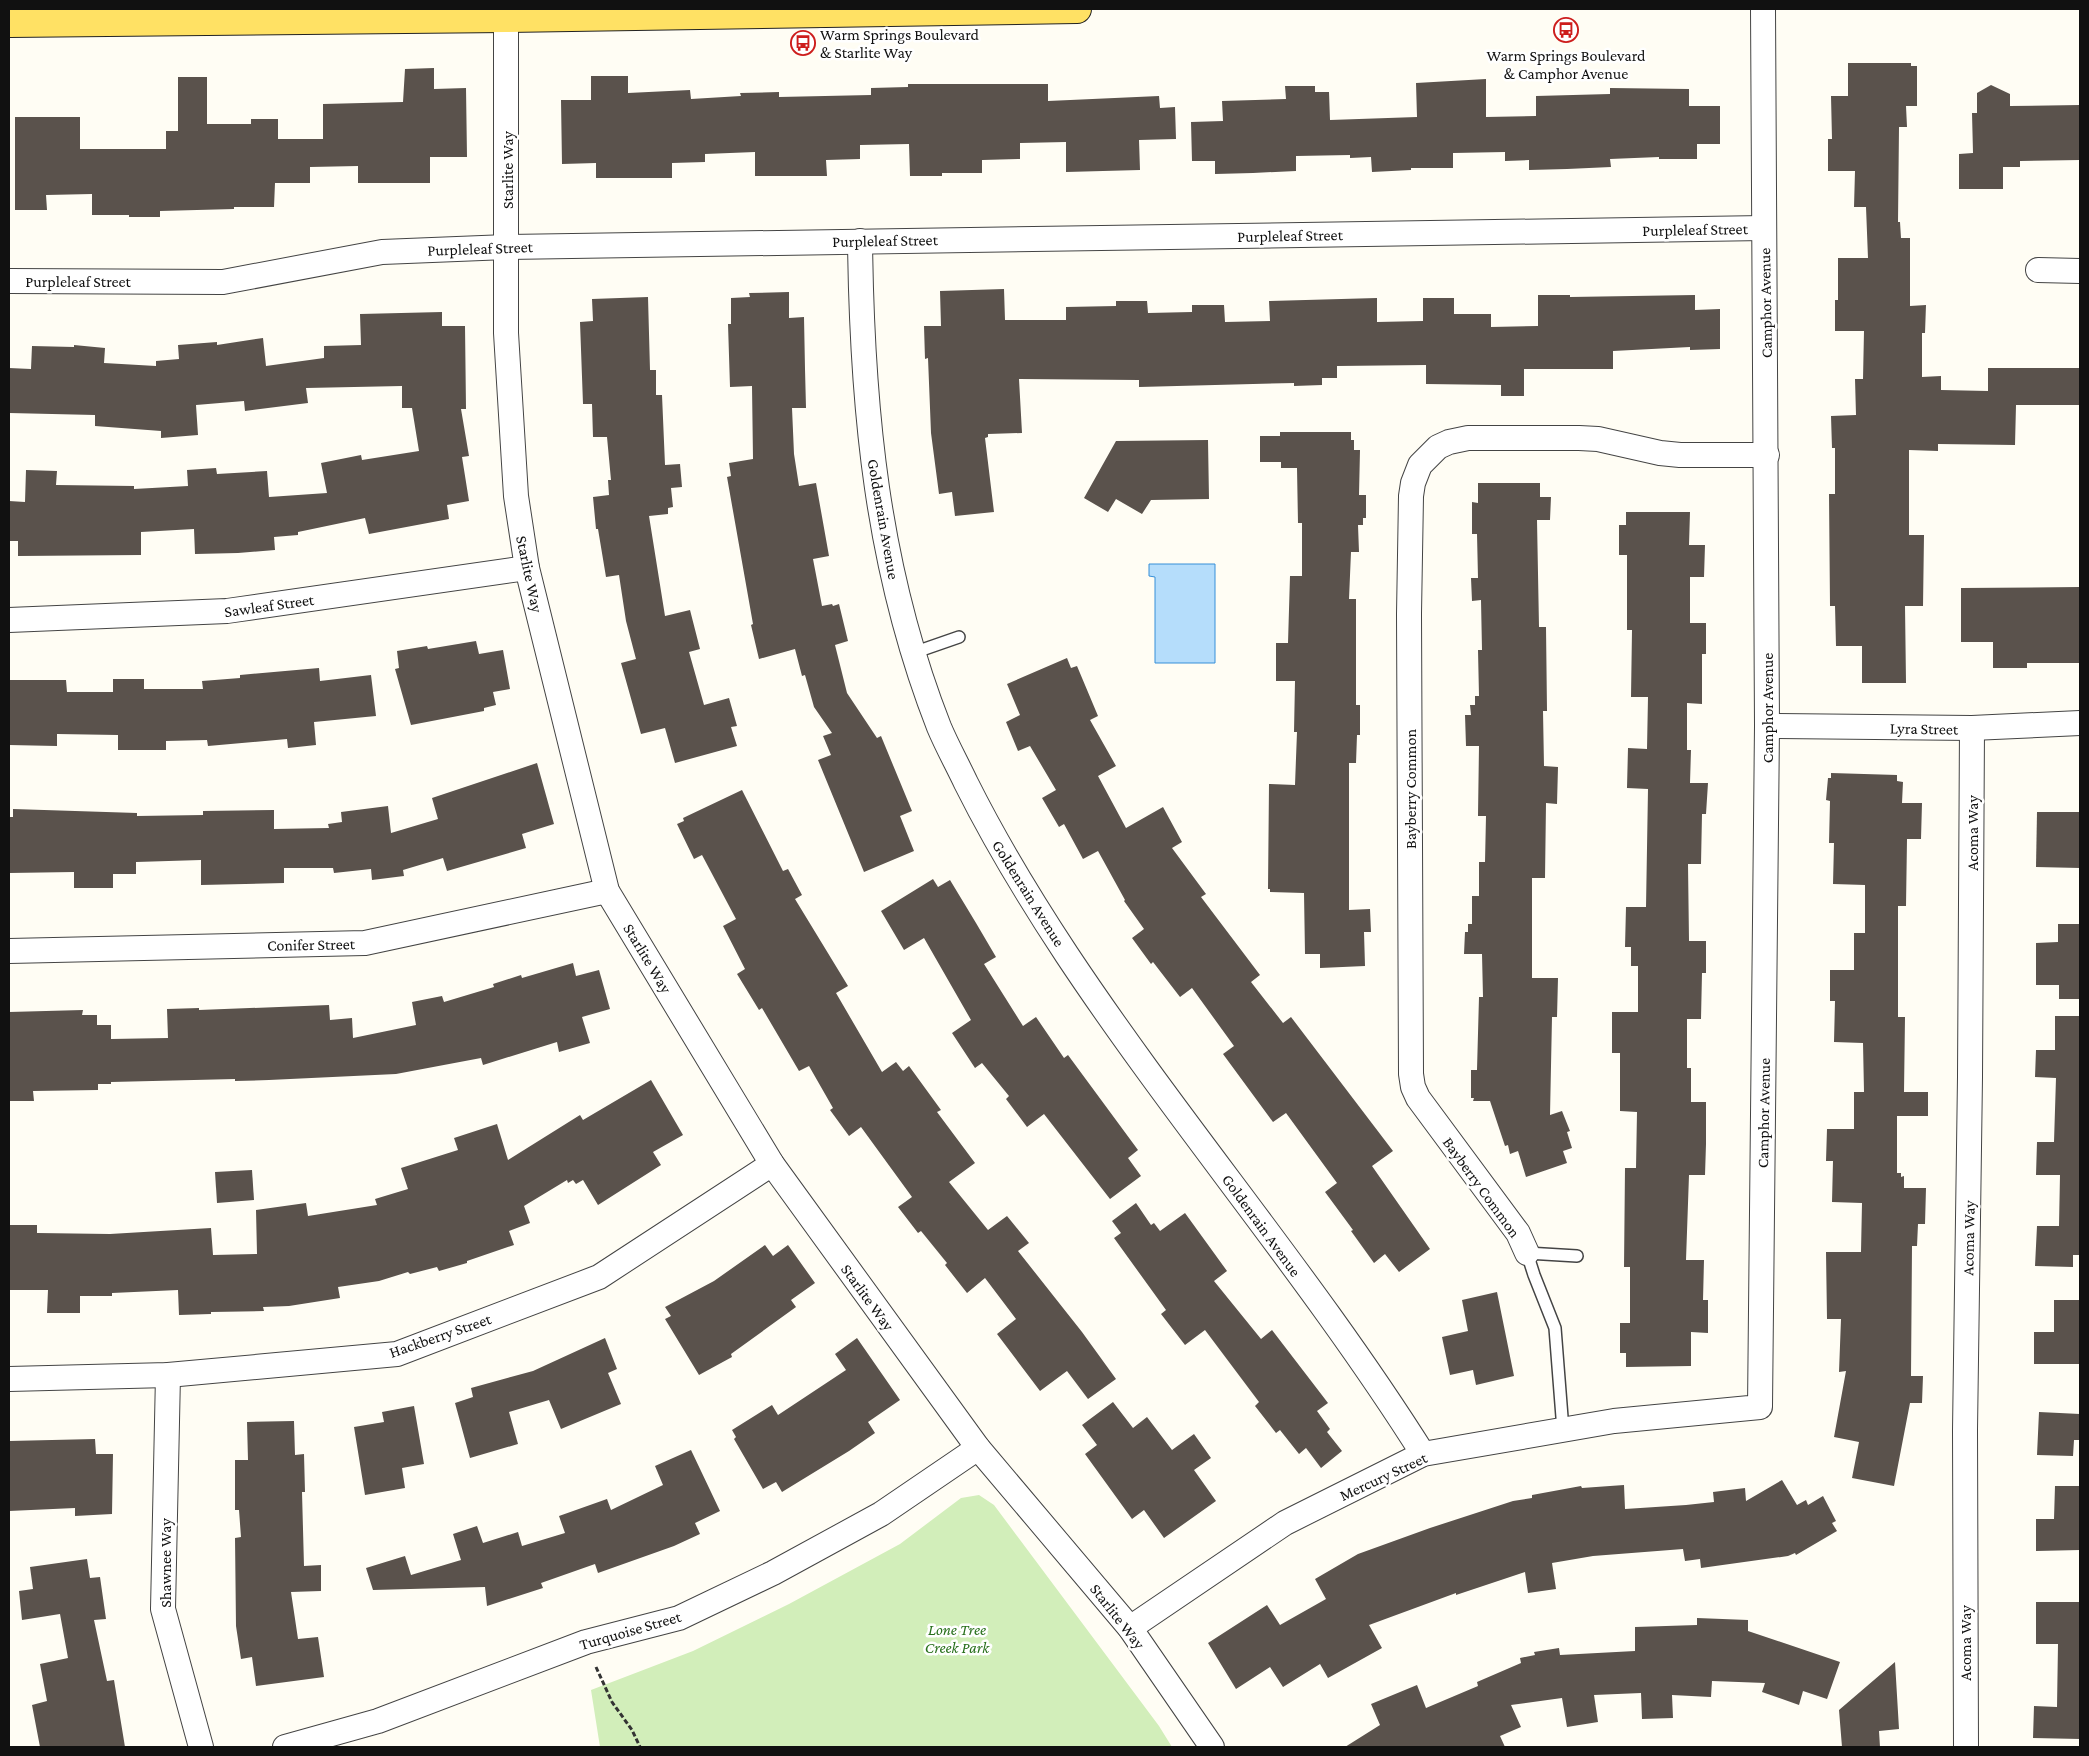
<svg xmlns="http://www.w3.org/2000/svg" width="2089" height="1756" font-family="'Crimson Pro',serif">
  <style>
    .green { fill: #d2eeba }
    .water { fill: #b5ddfb; stroke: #368fd8 }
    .building { fill: #5a524c }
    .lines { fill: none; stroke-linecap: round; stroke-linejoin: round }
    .service-casing { stroke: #444; stroke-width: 14 }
    .minor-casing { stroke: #444; stroke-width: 26 }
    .primary-casing { stroke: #222; stroke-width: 30 }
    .path { stroke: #333; stroke-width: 3; stroke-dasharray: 5 2.5; stroke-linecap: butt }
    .service { stroke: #fff; stroke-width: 11 }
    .minor { stroke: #fff; stroke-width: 24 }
    .primary { stroke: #ffe164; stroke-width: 28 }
    .labels { text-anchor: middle; stroke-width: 5; stroke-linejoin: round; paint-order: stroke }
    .poi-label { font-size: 16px; fill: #111; stroke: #fff; text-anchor: start }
    .street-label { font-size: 16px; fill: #111; stroke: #fff }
    .park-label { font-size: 16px; font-style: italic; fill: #276f1a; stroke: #fff }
  </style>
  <rect width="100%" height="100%" fill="#fffdf4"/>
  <polygon class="green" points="979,1495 994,1505 1159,1726 1172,1747 600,1747 591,1690 693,1651 789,1604 900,1544 961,1498"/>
  <polygon class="water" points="1149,564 1215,564 1215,663 1155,663 1155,577 1149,576"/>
  <g class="building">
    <polygon points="1848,63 1911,63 1911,66 1917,66 1917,106 1906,106 1907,127 1899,127 1898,222 1900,222 1901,238 1910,238 1910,306 1926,305 1925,333 1922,333 1922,377 1941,376 1941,390 1988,391 1988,368 2080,368 2080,405 2016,405 2015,445 1938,444 1938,451 1909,450 1909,535 1924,535 1923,606 1905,606 1906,683 1862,683 1862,646 1836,646 1835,606 1830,606 1829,494 1835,494 1835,448 1832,448 1831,416 1856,415 1855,379 1863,379 1864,331 1835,331 1835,300 1838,300 1838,258 1868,258 1866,207 1854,207 1855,171 1828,171 1828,139 1832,139 1831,96 1848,96"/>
    <polygon points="434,68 434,89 466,88 467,157 430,157 430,183 358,183 358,166 310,167 310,183 275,183 274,207 234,207 234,209 160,211 160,217 129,217 129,215 92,215 92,194 46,195 47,210 15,210 15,117 80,117 80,149 166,149 166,131 178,131 178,77 207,77 207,124 251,124 251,119 278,119 278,139 323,139 323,104 403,102 405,69"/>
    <polygon points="591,76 628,76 628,93 690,90 691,99 741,96 740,93 779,92 779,97 871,95 871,88 908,87 908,84 1048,84 1048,101 1159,96 1160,108 1175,107 1176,139 1139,140 1140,170 1066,172 1066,142 1020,143 1020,159 982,160 982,173 942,173 942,176 910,176 909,144 860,145 860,159 826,160 827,176 755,176 755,152 705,154 705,162 672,163 672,178 596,178 596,163 562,164 561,100 591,100"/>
    <polygon points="1486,79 1486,117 1536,116 1536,96 1610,94 1610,88 1689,89 1689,106 1720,106 1720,144 1697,144 1697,159 1659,159 1659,157 1610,159 1611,167 1567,169 1529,170 1529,160 1505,161 1505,152 1453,153 1453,168 1411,168 1411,170 1372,172 1371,157 1350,158 1350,155 1296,156 1296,171 1253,173 1215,174 1215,161 1192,161 1191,122 1223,121 1222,101 1286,99 1285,86 1315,86 1315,92 1329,92 1330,120 1417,117 1416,83"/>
    <polygon points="1991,85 2010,94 2010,106 2080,105 2080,160 2020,161 2020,167 2003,167 2003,189 1959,189 1959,154 1973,153 1972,113 1977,113 1977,93"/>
    <polygon points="1004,289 1005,320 1066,320 1066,307 1116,306 1116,301 1147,301 1148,313 1192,312 1192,305 1224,305 1225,322 1270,321 1269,301 1377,298 1377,322 1423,321 1423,298 1454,298 1454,314 1491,314 1491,327 1538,326 1538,295 1570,295 1570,297 1695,295 1695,310 1720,309 1720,349 1690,350 1690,347 1613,351 1613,369 1524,369 1524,396 1501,396 1501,385 1426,384 1426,365 1337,366 1337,378 1322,378 1322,385 1294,386 1294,383 1139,387 1139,380 1019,379 1022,433 988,434 988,437 985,438 994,512 955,516 952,492 939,494 931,433 928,358 925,359 924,326 941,326 940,291"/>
    <polygon points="789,292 789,318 804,317 805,369 806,408 792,408 794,454 799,486 816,483 829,556 813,559 822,606 832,604 833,606 839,604 848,641 835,645 847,693 877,738 881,736 912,811 900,816 914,851 864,872 818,760 831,755 823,736 832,733 814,707 805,675 802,676 795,649 759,659 751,625 753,624 727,477 731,476 729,463 753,459 752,386 730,387 728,324 731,324 731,298 750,297 749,293"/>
    <polygon points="648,297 650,370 656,370 656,395 662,395 665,465 680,464 682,487 671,488 673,507 668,508 668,514 649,516 665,616 690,610 700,649 689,652 704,705 729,698 737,726 731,727 737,746 675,763 665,728 641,734 621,663 636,659 626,621 619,575 606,577 598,529 596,529 593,497 609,495 608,480 611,480 607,437 593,437 592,404 583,404 580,322 593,321 592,299"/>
    <polygon points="442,312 442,326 465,326 466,409 461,409 469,456 462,457 469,501 447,505 449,519 369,534 365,518 298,532 298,535 274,537 275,550 238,553 195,554 194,529 141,532 141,555 18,556 18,541 9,541 9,501 25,502 26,470 57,471 56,485 134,486 134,489 188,486 187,470 216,468 217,474 267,471 269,497 327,493 321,463 361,455 362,460 419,451 412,408 402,408 402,386 306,388 308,403 245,411 244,401 196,405 198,435 161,438 161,431 95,426 95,415 9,413 9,368 31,369 32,346 74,347 74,345 105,348 104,363 156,366 156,361 179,359 178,345 217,342 217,345 263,338 266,366 324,358 324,346 361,345 360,314"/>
    <polygon points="1280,432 1351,432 1351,440 1354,440 1354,450 1360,450 1359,495 1366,495 1366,518 1363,518 1363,525 1358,525 1359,552 1351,552 1349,599 1356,599 1356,705 1360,705 1360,735 1357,735 1356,763 1349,763 1349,910 1370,909 1371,932 1364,932 1365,966 1320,968 1320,954 1305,954 1304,893 1270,892 1270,889 1268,889 1269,784 1295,785 1297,732 1294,732 1295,681 1276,681 1276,643 1288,643 1290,576 1302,576 1302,523 1298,523 1297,468 1281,468 1281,462 1260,462 1260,436 1280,436"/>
    <polygon points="1208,440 1209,499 1151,500 1142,514 1116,499 1108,512 1084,498 1116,441"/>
    <polygon points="1478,483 1540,483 1540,497 1551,497 1550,520 1537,520 1539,627 1546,627 1547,711 1543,711 1544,766 1558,767 1557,804 1546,803 1545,878 1532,878 1532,978 1558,978 1557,1017 1552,1017 1550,1115 1562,1111 1570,1131 1567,1132 1572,1148 1563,1151 1567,1163 1526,1177 1518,1151 1510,1154 1508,1145 1505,1146 1490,1101 1473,1101 1474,1098 1471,1098 1471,1070 1477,1070 1479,997 1483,997 1482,954 1464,954 1465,932 1468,932 1468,924 1472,924 1472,896 1479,896 1479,862 1485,862 1486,816 1478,816 1479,746 1466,746 1465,715 1471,715 1470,705 1475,705 1475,696 1479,696 1478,650 1482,650 1481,600 1472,601 1471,578 1478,578 1477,534 1472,534 1472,502 1478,503"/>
    <polygon points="1626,512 1690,512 1689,545 1705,545 1704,577 1690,577 1690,623 1706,623 1706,654 1702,654 1702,704 1687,703 1687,750 1691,750 1690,783 1708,783 1706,814 1702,814 1701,864 1688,864 1689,941 1706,941 1706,973 1702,973 1701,1019 1687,1019 1687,1068 1691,1068 1691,1102 1706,1102 1706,1144 1705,1175 1689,1175 1686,1260 1704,1260 1703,1300 1708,1300 1708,1333 1691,1332 1691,1366 1626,1367 1626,1353 1620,1353 1620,1323 1630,1323 1630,1267 1624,1267 1625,1168 1636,1168 1637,1112 1620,1111 1620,1053 1612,1053 1612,1012 1638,1012 1638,966 1631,966 1631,947 1625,947 1626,907 1646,907 1648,789 1627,788 1628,748 1647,749 1648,697 1631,697 1632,630 1627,630 1627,555 1619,555 1619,525 1626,525"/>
    <polygon points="2080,587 2080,663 2027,663 2027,668 1993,668 1993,642 1961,642 1961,588"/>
    <polygon points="476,641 479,654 503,650 510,689 493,692 496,705 484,708 484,711 411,725 395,669 399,668 397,651 427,646 428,649"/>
    <polygon points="1067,658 1071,668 1077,666 1098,716 1090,720 1116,766 1098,776 1126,828 1163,807 1182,842 1172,848 1206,894 1201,897 1260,975 1251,982 1283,1023 1291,1017 1393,1151 1372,1166 1430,1249 1399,1272 1385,1254 1374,1263 1351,1231 1353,1230 1325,1192 1337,1183 1286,1113 1273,1122 1223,1054 1234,1046 1192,988 1180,997 1153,962 1151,964 1132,938 1144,929 1124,901 1125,900 1098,851 1083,859 1064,824 1059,827 1042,798 1056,790 1030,746 1018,751 1006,722 1020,715 1007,684"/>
    <polygon points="319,668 320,681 371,675 376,716 314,722 316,745 288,748 287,739 208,746 207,740 166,741 166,750 118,750 118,735 57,734 57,746 9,745 9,680 66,680 67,692 113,692 113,679 144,679 144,689 203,689 202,681 240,678 240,675"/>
    <polygon points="537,763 554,824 522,834 526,848 447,871 443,858 403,870 404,876 372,880 371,869 334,873 333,868 284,868 284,883 201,885 201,860 136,862 136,874 113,874 113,888 74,888 74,872 9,873 9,817 13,817 13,809 137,813 137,816 203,815 203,811 274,810 274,829 329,828 328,824 342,822 341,812 388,806 391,833 438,819 432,798"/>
    <polygon points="1831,773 1897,775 1897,781 1903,782 1902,803 1922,803 1921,839 1907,839 1906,906 1898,906 1898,1017 1905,1017 1904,1092 1928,1092 1928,1116 1897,1116 1897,1173 1901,1173 1901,1177 1904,1176 1904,1188 1926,1188 1925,1224 1918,1224 1917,1246 1912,1246 1911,1376 1923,1376 1922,1403 1910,1403 1894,1486 1852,1478 1859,1442 1834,1437 1846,1371 1839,1372 1841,1319 1827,1319 1826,1252 1861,1252 1862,1203 1832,1202 1833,1161 1826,1161 1827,1129 1854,1129 1854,1092 1864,1092 1863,1043 1834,1042 1835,1001 1830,1001 1830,970 1854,970 1854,933 1865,933 1865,885 1833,884 1834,843 1829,843 1830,801 1826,800 1828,778 1831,778"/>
    <polygon points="742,790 783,871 788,869 802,895 795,899 848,986 836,993 882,1072 896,1062 903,1071 909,1066 941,1110 937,1112 975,1163 949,1182 988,1230 1007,1216 1029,1243 1018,1251 1082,1332 1116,1379 1088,1399 1067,1371 1040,1391 997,1334 1016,1319 985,1278 967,1293 945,1265 947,1263 921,1231 918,1233 898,1207 912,1197 861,1127 849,1136 830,1110 833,1108 809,1066 799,1071 762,1008 759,1010 737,974 745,969 723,926 736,919 702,855 694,859 677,824 684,821 683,818"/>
    <polygon points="2037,812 2080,812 2080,868 2036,867"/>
    <polygon points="933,879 938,887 950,880 976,923 996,957 984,964 1023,1026 1036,1017 1064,1058 1068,1055 1138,1150 1128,1158 1141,1176 1110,1199 1044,1114 1027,1127 1006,1099 1009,1096 982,1063 975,1068 952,1033 971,1020 924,938 904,950 881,911"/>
    <polygon points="2058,924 2080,924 2080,999 2059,999 2059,985 2036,985 2036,943 2058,942"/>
    <polygon points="573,963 576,976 599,970 610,1009 582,1017 590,1043 559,1052 557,1042 483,1065 481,1058 396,1074 269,1080 235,1081 235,1079 111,1082 111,1084 98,1084 98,1090 33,1091 34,1101 9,1101 9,1012 83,1010 82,1015 97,1015 97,1025 111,1025 111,1039 168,1038 167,1009 199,1008 199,1010 329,1005 330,1020 352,1018 353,1038 416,1025 412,1002 442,996 444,1002 494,987 493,984 521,975 522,978"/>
    <polygon points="2055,1016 2080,1016 2080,1255 2073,1255 2073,1267 2035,1266 2037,1226 2059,1226 2060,1175 2036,1175 2037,1142 2054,1142 2056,1078 2035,1077 2036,1050 2055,1050"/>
    <polygon points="651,1080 683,1135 653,1152 661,1165 598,1205 583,1180 576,1184 573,1180 568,1183 567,1180 524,1206 530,1223 509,1231 514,1245 467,1261 467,1263 439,1271 437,1267 410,1274 408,1272 379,1281 338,1287 340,1298 289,1306 263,1307 264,1311 211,1312 211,1314 179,1315 178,1290 112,1293 112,1296 80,1296 80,1313 47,1313 48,1290 9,1290 9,1225 37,1225 37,1233 110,1234 211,1228 213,1255 257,1254 256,1210 306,1203 308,1216 377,1205 375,1199 408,1189 401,1168 458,1150 454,1138 497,1124 508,1160 580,1115 583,1120"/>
    <polygon points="252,1170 254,1200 217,1203 215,1172"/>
    <polygon points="1136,1203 1151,1225 1154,1223 1160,1231 1185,1213 1227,1271 1214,1281 1261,1339 1272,1330 1328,1403 1317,1411 1330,1429 1327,1432 1342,1451 1321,1468 1306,1448 1299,1454 1280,1430 1276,1433 1255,1406 1259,1402 1205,1330 1185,1345 1161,1314 1166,1310 1114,1238 1121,1233 1112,1221"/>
    <polygon points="765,1245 773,1256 788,1245 815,1283 791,1300 796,1307 731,1354 732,1357 699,1375 665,1319 671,1316 665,1307 714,1281"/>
    <polygon points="1497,1292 1514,1376 1476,1385 1473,1370 1450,1375 1442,1337 1468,1331 1462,1300"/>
    <polygon points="2054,1300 2080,1300 2080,1364 2034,1364 2034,1332 2054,1332"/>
    <polygon points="605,1338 617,1369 608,1373 621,1404 561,1429 549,1400 509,1412 518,1444 470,1458 455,1403 473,1397 471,1388 533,1371"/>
    <polygon points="857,1338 900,1400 868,1422 875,1433 849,1451 782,1492 776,1482 763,1489 734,1439 736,1437 732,1430 772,1405 778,1415 846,1370 835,1354"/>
    <polygon points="1113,1402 1133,1428 1147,1417 1172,1450 1194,1434 1211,1458 1194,1470 1216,1501 1164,1538 1144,1510 1132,1519 1085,1454 1097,1445 1082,1425"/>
    <polygon points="414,1406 424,1464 402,1468 405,1488 365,1495 354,1427 384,1422 382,1412"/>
    <polygon points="2039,1412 2080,1414 2080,1440 2074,1440 2073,1456 2037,1455"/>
    <polygon points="294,1421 295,1455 304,1454 305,1492 302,1492 304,1566 321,1565 321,1591 291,1592 298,1639 318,1637 324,1677 256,1686 252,1657 241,1659 236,1626 235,1538 241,1537 239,1510 235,1510 235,1460 248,1460 247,1422"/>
    <polygon points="95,1439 96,1454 113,1454 112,1514 75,1516 75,1508 9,1511 9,1441"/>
    <polygon points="691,1450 720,1511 695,1523 700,1534 674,1546 598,1573 595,1564 541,1583 543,1588 487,1606 485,1587 373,1590 366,1568 405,1556 411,1575 461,1560 453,1534 477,1526 483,1543 518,1532 522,1546 565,1533 559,1516 607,1499 611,1510 663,1485 655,1466"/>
    <polygon points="1782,1480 1797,1505 1806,1500 1808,1505 1823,1496 1836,1521 1832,1523 1837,1531 1796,1555 1795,1553 1788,1556 1701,1568 1700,1559 1685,1561 1683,1549 1593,1556 1552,1563 1556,1589 1528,1593 1525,1572 1456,1595 1456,1593 1369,1625 1382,1648 1328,1678 1320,1664 1283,1687 1270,1667 1236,1689 1208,1643 1267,1605 1280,1625 1326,1599 1315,1579 1358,1554 1430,1528 1513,1501 1532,1498 1532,1495 1581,1486 1582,1488 1624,1485 1625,1509 1686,1505 1714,1502 1713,1492 1745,1488 1746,1501"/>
    <polygon points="2055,1486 2080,1486 2080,1550 2036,1551 2036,1519 2054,1519"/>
    <polygon points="87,1559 90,1578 100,1577 106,1619 94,1620 107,1681 114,1680 125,1747 40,1747 32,1705 47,1701 40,1664 68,1658 60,1614 22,1620 19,1591 33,1589 30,1567"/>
    <polygon points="2036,1602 2080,1602 2080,1739 2033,1738 2034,1706 2057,1707 2058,1644 2036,1644"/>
    <polygon points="1697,1618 1748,1620 1748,1631 1840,1662 1827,1699 1803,1691 1799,1705 1762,1692 1765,1683 1712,1681 1711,1697 1672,1695 1673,1718 1642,1719 1641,1693 1594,1695 1598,1722 1567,1727 1562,1698 1511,1705 1521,1727 1500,1736 1505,1747 1345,1747 1380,1725 1371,1704 1417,1685 1426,1708 1478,1686 1477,1682 1521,1663 1520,1658 1535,1655 1534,1652 1559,1648 1560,1655 1635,1651 1635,1627 1697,1625"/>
    <polygon points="1895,1662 1899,1729 1879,1731 1880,1747 1842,1747 1839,1710"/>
  </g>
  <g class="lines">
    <defs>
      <g id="service">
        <polyline points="913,653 959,637"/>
        <polyline points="1563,1430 1555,1328 1534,1275 1527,1253 1577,1256"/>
      </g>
      <g id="minor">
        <polyline points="506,9 506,333 516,496 527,568 607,891 772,1164 978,1448 1130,1628 1212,1747"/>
        <path d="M860 241C862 409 877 569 939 727 947 746 957 764 966 783 996 843 1030 899 1067 955 1180 1125 1314 1281 1423 1454"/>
        <polyline points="2038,270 2080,271"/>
        <polyline points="9,281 223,282 382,252 507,247 1764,228"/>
        <polyline points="9,620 227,611 527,568"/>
        <polyline points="1767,726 1972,728 2080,723"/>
        <polyline points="9,951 365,943 607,891"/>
        <polyline points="1527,1253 1518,1233 1418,1098 1413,1087 1411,1074 1409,614 1411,496 1413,483 1420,465 1438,447 1449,442 1468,438 1579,438 1598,439 1660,453 1680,455 1767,455"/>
        <polyline points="168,1375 163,1609 201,1747"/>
        <polyline points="9,1379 168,1375 397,1354 599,1277 772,1164"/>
        <polyline points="1130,1628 1285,1523 1423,1454 1614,1421 1760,1407 1767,726 1763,9"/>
        <polyline points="285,1747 378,1721 586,1642 679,1618 773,1573 881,1514 978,1448"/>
        <polyline points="1966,1747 1965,1430 1970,1077 1972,728"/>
      </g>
      <polyline id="primary" points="9,23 506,18 1077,9"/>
    </defs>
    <use href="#service" class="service-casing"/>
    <use href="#minor" class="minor-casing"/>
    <use href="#primary" class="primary-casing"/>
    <polyline class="path" points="596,1667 612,1702 632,1730 640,1747"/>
    <use href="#service" class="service"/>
    <use href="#minor" class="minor"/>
    <use href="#primary" class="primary"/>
  </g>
  <defs>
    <symbol id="bus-ring" viewBox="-11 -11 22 22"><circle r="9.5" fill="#fff" stroke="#cd1d1c" stroke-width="1.5"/><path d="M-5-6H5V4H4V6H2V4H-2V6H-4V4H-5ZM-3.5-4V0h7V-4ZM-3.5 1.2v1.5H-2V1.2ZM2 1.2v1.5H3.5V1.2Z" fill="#cd1d1c"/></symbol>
  </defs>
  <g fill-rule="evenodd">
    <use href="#bus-ring" x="1552" y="16" width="28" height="28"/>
    <use href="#bus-ring" x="789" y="29" width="28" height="28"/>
  </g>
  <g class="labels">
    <g class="poi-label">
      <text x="820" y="40">Warm Springs Boulevard<tspan x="820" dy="18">&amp; Starlite Way</tspan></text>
      <text x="1566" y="61" text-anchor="middle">Warm Springs Boulevard<tspan x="1566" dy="18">&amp; Camphor Avenue</tspan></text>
    </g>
    <g class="street-label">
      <text transform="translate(507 170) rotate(-90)" y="6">Starlite Way</text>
      <text transform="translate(1695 229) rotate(-1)" y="6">Purpleleaf Street</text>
      <text transform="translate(1290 235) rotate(-1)" y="6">Purpleleaf Street</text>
      <text transform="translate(885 240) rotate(-1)" y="6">Purpleleaf Street</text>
      <text transform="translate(480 248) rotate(-2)" y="6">Purpleleaf Street</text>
      <text x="78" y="287">Purpleleaf Street</text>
      <text transform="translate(1765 303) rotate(-91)" y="6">Camphor Avenue</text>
      <text transform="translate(884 519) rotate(80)" y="6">Goldenrain Avenue</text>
      <text transform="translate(530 574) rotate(78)" y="6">Starlite Way</text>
      <text transform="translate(269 605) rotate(-8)" y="6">Sawleaf Street</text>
      <text transform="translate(1767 708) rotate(-90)" y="6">Camphor Avenue</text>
      <text transform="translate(1924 728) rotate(1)" y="6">Lyra Street</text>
      <text transform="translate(1410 789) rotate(-90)" y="6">Bayberry Common</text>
      <text transform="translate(1972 833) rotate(-90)" y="6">Acoma Way</text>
      <text transform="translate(1029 893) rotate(58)" y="6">Goldenrain Avenue</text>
      <text transform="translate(311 944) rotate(-1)" y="6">Conifer Street</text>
      <text transform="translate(648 958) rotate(59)" y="6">Starlite Way</text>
      <text transform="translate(1763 1113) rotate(-89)" y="6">Camphor Avenue</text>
      <text transform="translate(1482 1187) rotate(54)" y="6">Bayberry Common</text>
      <text transform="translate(1262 1225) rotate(54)" y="6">Goldenrain Avenue</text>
      <text transform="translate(1968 1238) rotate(-89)" y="6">Acoma Way</text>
      <text transform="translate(868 1297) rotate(54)" y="6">Starlite Way</text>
      <text transform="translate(440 1335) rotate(-19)" y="6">Hackberry Street</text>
      <text transform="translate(1383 1476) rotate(-25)" y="6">Mercury Street</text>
      <text transform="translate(165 1563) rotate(-90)" y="6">Shawnee Way</text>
      <text transform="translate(1118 1616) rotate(52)" y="6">Starlite Way</text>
      <text transform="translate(630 1630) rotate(-16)" y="6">Turquoise Street</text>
      <text transform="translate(1965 1643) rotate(-90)" y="6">Acoma Way</text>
    </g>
    <g class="park-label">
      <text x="957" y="1635">Lone Tree<tspan x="957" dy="18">Creek Park</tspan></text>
    </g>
  </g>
  <rect width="2089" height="1756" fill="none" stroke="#111111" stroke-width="20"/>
</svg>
